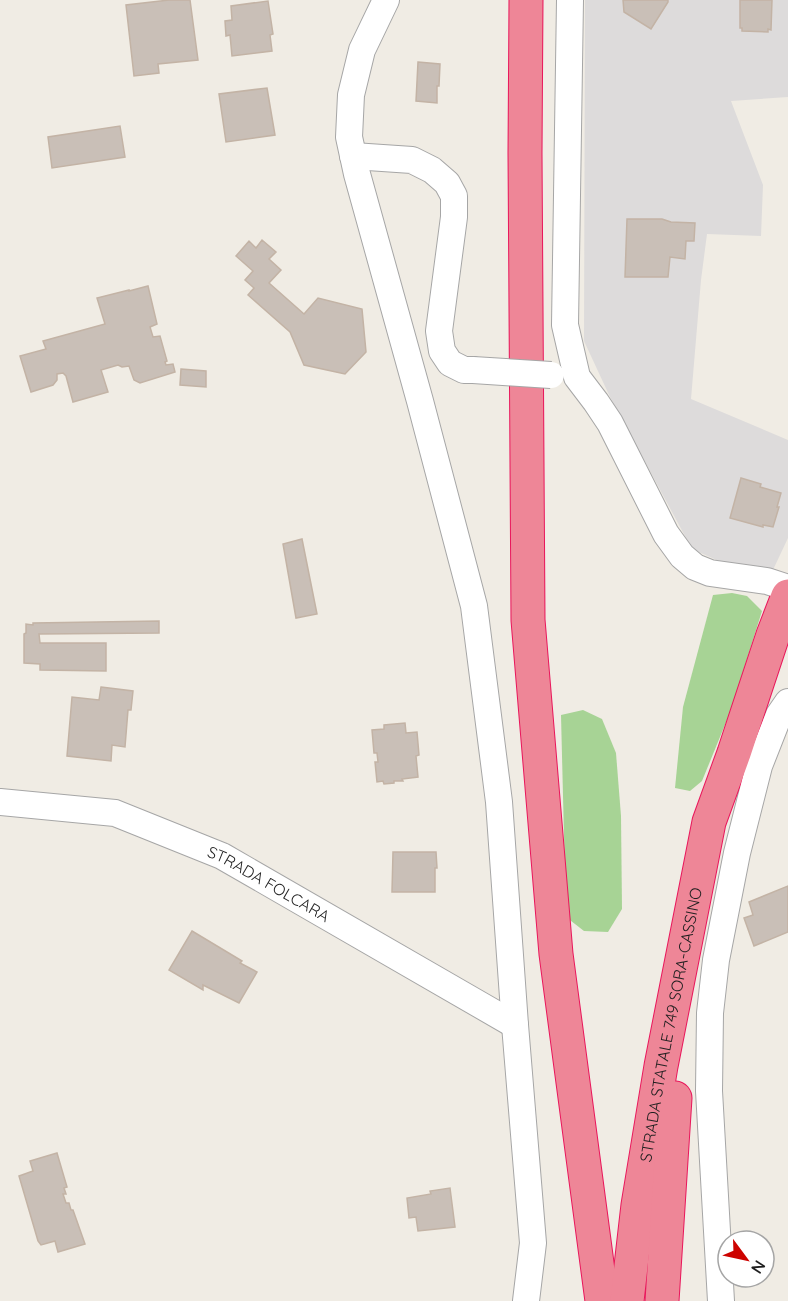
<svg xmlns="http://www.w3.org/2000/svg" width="788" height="1301" font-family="Quicksand,sans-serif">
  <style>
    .residential { fill: #dddbdb }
    .forest { fill: #a7d395 }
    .building { fill: #c9bfb7; stroke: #c3b3a5; stroke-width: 1.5 }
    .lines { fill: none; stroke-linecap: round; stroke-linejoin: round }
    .street-casing { stroke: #a6a6a6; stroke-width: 28 }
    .highway-casing { stroke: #e9165b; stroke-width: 35 }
    .street { stroke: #fff; stroke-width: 26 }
    .highway { stroke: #ee8697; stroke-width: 33 }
    .street-bridge-casing { stroke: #a6a6a6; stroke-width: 28; stroke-linecap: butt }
    .street-bridge { stroke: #fff; stroke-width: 26 }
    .labels { text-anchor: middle; stroke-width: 5; stroke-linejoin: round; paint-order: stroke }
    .street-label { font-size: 16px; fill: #1f1f1f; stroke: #fff }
  </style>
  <rect width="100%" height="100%" fill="#f0ece4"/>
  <polygon class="residential" points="585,0 788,0 788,97 731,101 763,185 761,236 707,234 701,280 691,399 788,440 788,538 772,572 730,566 692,549 610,397 584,341"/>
  <g class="forest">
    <polygon points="732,593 747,596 762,611 731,710 702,781 690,791 675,788 683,707 713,595"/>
    <polygon points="583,710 602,719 616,753 621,816 622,909 608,932 584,931 566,917 561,715"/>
  </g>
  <g class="building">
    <polygon points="169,0 190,0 198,60 158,64 159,73 134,76 126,5"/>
    <polygon points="623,0 668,0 668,2 651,29 624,12"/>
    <polygon points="740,0 772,0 771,30 768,29 768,32 742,31 742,28 740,28"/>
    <polygon points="268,1 273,34 270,35 272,51 232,56 230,35 226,36 225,21 232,20 231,6"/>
    <polygon points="418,62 440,64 439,86 437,86 437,103 416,101"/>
    <polygon points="267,88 275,135 226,142 219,94"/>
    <polygon points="120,126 125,157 52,168 48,137"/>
    <polygon points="627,219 662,219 671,222 695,223 694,241 686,241 685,259 670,257 668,277 625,277"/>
    <polygon points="262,240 276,252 269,259 281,270 269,283 304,314 318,298 362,309 366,352 345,374 304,365 290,332 248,295 254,288 245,280 253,271 236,256 249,241 256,248"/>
    <polygon points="148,286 157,324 150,327 153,337 160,336 167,361 165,362 166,365 173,364 175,372 140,383 134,380 129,366 122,367 118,365 101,370 108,392 73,402 66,376 63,373 57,374 57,380 53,385 31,392 20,356 46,349 43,341 105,324 97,298 129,290 129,291"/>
    <polygon points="181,369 206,371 206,387 180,385"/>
    <polygon points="741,478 761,484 760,487 781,493 777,507 779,507 773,527 763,525 763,527 730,518"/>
    <polygon points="302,539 317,614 296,618 283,544"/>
    <polygon points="159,621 159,633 39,634 40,643 106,643 106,671 40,670 40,664 24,663 24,634 26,633 26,624 33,625 33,623"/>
    <polygon points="101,687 133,691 131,710 128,710 125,747 112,745 111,761 67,756 72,697 99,700"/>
    <polygon points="405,723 406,733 417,732 419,755 416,756 418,777 402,779 403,781 394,781 394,783 384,784 383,781 377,782 375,762 378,762 377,753 374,753 372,730 384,729 384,725"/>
    <polygon points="393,852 436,852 437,868 435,868 435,892 392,892"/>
    <polygon points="788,886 788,932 754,946 744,918 753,915 749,902"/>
    <polygon points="192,931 242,961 240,963 257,972 239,1003 203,985 203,990 169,970"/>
    <polygon points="57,1153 67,1187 64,1188 66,1194 63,1194 66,1203 69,1203 71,1210 73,1210 85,1244 58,1252 55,1241 41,1245 38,1241 19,1176 33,1171 30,1161"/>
    <polygon points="450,1188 455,1227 418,1231 416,1217 409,1218 407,1198 431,1194 430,1191"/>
  </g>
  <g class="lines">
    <defs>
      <g id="street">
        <polyline points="386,0 362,50 351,95 349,137 357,174 420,401 474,606 499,802 515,1025 533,1243 526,1301"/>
        <polyline points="570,0 565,325 577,377 596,402 610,423 666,534 682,556 695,567 710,573 767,581 788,588"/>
        <polyline points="353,156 412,160 432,170 447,183 454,196 454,217 439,331 442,351 450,363 464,370 473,370"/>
        <path id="s1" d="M0 802 115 813 222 856 515 1025"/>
        <polyline points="721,1301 709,1091 710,1013 716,960 737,853 759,766 779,715 788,702"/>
      </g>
      <g id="highway">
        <polyline points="526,0 525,153 528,620 556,954 602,1301"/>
        <path id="s2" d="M627 1301 638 1205 661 1066 709 822 734 753 773 635 788 596"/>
        <polyline points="662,1301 675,1098"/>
      </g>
    </defs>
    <use href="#street" class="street-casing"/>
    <use href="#highway" class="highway-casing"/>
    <use href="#street" class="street"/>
    <use href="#highway" class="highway"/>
    <defs>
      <polyline id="street-bridge" points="473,370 551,375"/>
    </defs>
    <use href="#street-bridge" class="street-bridge-casing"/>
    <use href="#street-bridge" class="street-bridge"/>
  </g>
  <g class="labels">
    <g class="street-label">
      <text dy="6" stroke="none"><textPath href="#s1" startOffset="285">STRADA FOLCARA</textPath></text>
      <text dy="6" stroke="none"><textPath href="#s2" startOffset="280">STRADA STATALE 749 SORA-CASSINO</textPath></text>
    </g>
  </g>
  <g transform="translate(746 1259) rotate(123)"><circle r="28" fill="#ffffff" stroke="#a5a5a5" stroke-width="1.5"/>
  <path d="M0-4.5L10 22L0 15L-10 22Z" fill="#cd0300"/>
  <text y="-9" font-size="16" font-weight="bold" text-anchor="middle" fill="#1f1f1f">N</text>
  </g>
</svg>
